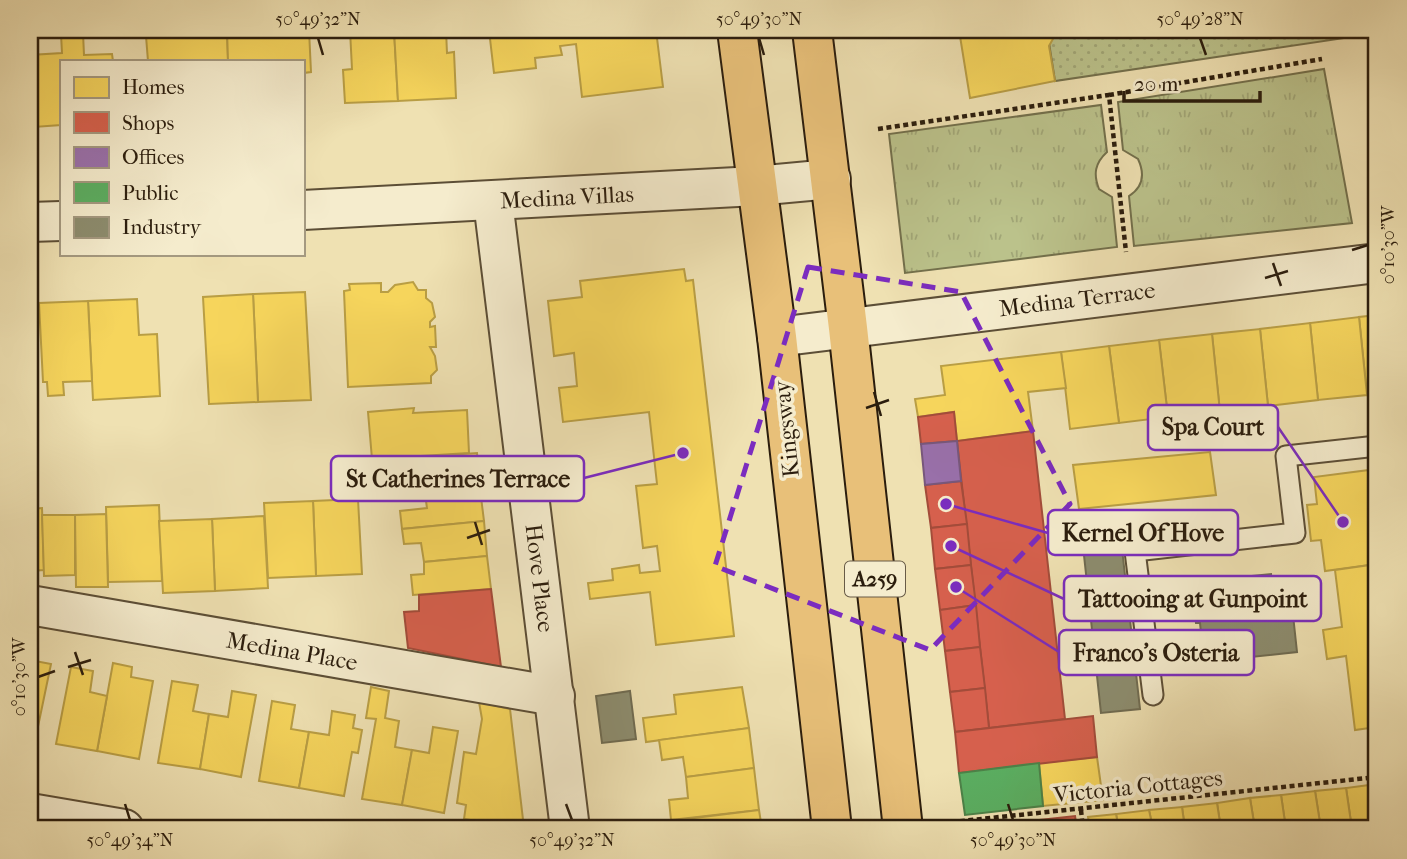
<svg xmlns="http://www.w3.org/2000/svg" width="1407" height="859" font-family="'IM FELL French Canon',serif">
  <style>
    .grass { fill: url(#grass-dots); stroke: #73704c; stroke-width: 2 }
    .park { fill: url(#park-tufts); stroke: #73704c; stroke-width: 2 }
    .homes { fill: #f6d55c; stroke: #b99e44; stroke-width: 2 }
    .shops { fill: #d6604d; stroke: #a34c3a; stroke-width: 2 }
    .offices { fill: #9970ab; stroke: #78577c; stroke-width: 2 }
    .public { fill: #5aae61; stroke: #4c8248; stroke-width: 2 }
    .industry { fill: #8c8c6e; stroke: #6f6b51; stroke-width: 2 }
    .lines { fill: none; stroke-linecap: round; stroke-linejoin: round }
    .lane-casing { stroke: #5c4e36; stroke-width: 23 }
    .street-casing { stroke: #5c4e36; stroke-width: 42 }
    .primary-casing { stroke: #2b1d0d; stroke-width: 42 }
    .path { stroke: #2b1d0d; stroke-width: 4.5; stroke-dasharray: 5 3.5; stroke-linecap: butt }
    .lane { stroke: #f5eccd; stroke-width: 19 }
    .street { stroke: #f5eccd; stroke-width: 38 }
    .primary { stroke: #e8c079; stroke-width: 38 }
    .marked { fill: none; stroke: #7b2cbf; stroke-width: 5; stroke-dasharray: 14 9; stroke-linejoin: round }
    .ticks { fill: none; stroke: #2b1d0d; stroke-width: 2.5 }
    .labels { text-anchor: middle; stroke-width: 7; stroke-linejoin: round; paint-order: stroke }
    .shield { fill: #f5eccd; stroke: #685b47; stroke-width: 2 }
    .shield-label { font-size: 21px; font-weight: bold; fill: #2b1d0d }
    .street-label { font-size: 23px; fill: #2b1d0d; stroke: #f5eccd }
    .leader { fill: none; stroke: #7b2cbf; stroke-width: 2.5 }
    .callout-dot { fill: #7b2cbf; stroke: #f5eccd; stroke-width: 2.5 }
    .callout { fill: #f5eccd; stroke: #7b2cbf; stroke-width: 2.5 }
    .callout-label { font-size: 24px; text-anchor: middle; font-weight: bold; fill: #2b1d0d }
    .neatline { fill: none; stroke: #2b1d0d; stroke-width: 2.5 }
    .ticks-label { font-size: 18px; text-anchor: middle; fill: #2b1d0d }
  </style>
  <defs>
    <pattern id="grass-dots" width="8" height="8" patternUnits="userSpaceOnUse" patternTransform="scale(1.75)"><rect width="8" height="8" fill="#bbc28b"/><path d="M2 2h.1M6 6h.1" fill="none" stroke="#a1a677" stroke-width="1.8" stroke-linecap="round"/></pattern>
    <pattern id="park-tufts" width="24" height="20" patternUnits="userSpaceOnUse" patternTransform="scale(1.75)"><rect width="24" height="20" fill="#bbc28b"/><path d="M3 7l-1-3M5 7V3M7 7l1-3M15 17l-1-3M17 17v-4M19 17l1-3" fill="none" stroke="#a1a677"/></pattern>
  </defs>
  <rect width="100%" height="100%" fill="#efe1b2"/>
  <filter id="stains"><feTurbulence type="fractalNoise" baseFrequency=".00286" numOctaves="4"/><feColorMatrix values="0 0 0 0 .2 0 0 0 0 .09 0 0 0 0 .02 0 0 0 .5 -.17"/></filter>
  <radialGradient id="worn" r=".72"><stop offset=".6" stop-color="#630" stop-opacity="0"/><stop offset="1" stop-color="#630" stop-opacity=".3"/></radialGradient>
  <polygon class="grass" points="1047,30 1357,30 1358,36 1055,81"/>
  <g class="park">
    <path d="M1324 69 1352 223 1134 246 1129 196C1143 187 1145 174 1138 159L1123 150 1118 102Z"/>
    <path d="M1101 105 1107 152C1095 163 1093 174 1099 189L1112 197 1117 247 905 273 889 134Z"/>
  </g>
  <g class="homes">
    <polygon points="151,30 227,30 228,61 148,61 146,36"/>
    <polygon points="227,30 309,30 311,72 303,73 303,61 228,61"/>
    <polygon points="350,30 394,30 398,101 345,103 343,70 352,69"/>
    <polygon points="394,30 446,30 447,53 454,52 456,98 398,101"/>
    <polygon points="489,30 656,30 663,87 582,97 576,44 560,46 562,55 535,58 536,68 494,73"/>
    <polygon points="959,30 1058,30 1049,46 1055,81 970,98"/>
    <polygon points="83,33 84,55 112,54 113,61 61,61 61,125 34,127 33,110 30,111 30,55 62,53 61,34"/>
    <polygon points="684,269 686,281 693,280 734,636 656,645 650,592 590,599 588,583 613,580 612,569 639,565 640,573 660,571 657,546 643,548 636,486 657,484 649,412 563,422 559,388 577,386 574,353 554,356 548,301 582,297 580,281"/>
    <polygon points="413,282 418,290 426,290 426,298 432,303 435,317 430,322 430,327 435,326 436,347 430,347 435,356 437,370 431,376 431,383 348,387 344,291 350,290 349,284 381,283 381,292 388,292 395,285"/>
    <polygon points="305,292 311,400 258,402 253,294"/>
    <polygon points="253,294 258,402 209,404 203,297"/>
    <polygon points="137,299 139,335 157,334 160,396 93,400 88,301"/>
    <polygon points="88,301 92,381 63,382 64,395 48,396 47,382 43,382 39,303"/>
    <polygon points="1377,315 1377,393 1367,395 1359,317"/>
    <polygon points="1359,317 1367,395 1318,400 1310,323"/>
    <polygon points="1310,323 1318,400 1268,406 1260,329"/>
    <polygon points="1260,329 1268,406 1220,412 1212,334"/>
    <polygon points="1212,334 1220,412 1168,417 1159,340"/>
    <polygon points="1159,340 1168,417 1119,423 1109,346"/>
    <polygon points="1109,346 1119,423 1070,429 1061,352"/>
    <polygon points="1061,352 1066,388 1028,392 1033,431 957,441 954,412 918,417 915,399 945,395 941,366"/>
    <polygon points="414,408 413,413 467,410 469,453 372,459 368,412"/>
    <polygon points="1210,452 1216,495 1079,509 1073,465"/>
    <polygon points="477,453 480,489 425,494 423,473 362,478 361,461"/>
    <polygon points="1377,469 1377,564 1325,571 1321,540 1311,541 1307,505 1317,504 1314,477"/>
    <polygon points="480,489 484,521 402,529 400,511 427,508 425,494"/>
    <polygon points="358,499 362,574 316,576 313,501"/>
    <polygon points="313,501 316,576 268,578 264,503"/>
    <polygon points="159,505 162,581 108,582 106,507"/>
    <polygon points="42,508 44,570 30,571 30,509"/>
    <polygon points="106,514 108,587 76,587 75,515"/>
    <polygon points="42,515 75,515 75,575 44,576"/>
    <polygon points="264,516 268,588 215,591 212,519"/>
    <polygon points="212,519 215,591 163,593 159,521"/>
    <polygon points="484,521 487,556 424,562 421,543 404,544 402,529"/>
    <polygon points="487,556 491,589 413,595 411,575 424,574 424,562"/>
    <polygon points="1377,564 1377,727 1355,730 1346,656 1327,659 1323,630 1342,627 1335,570"/>
    <polygon points="30,660 51,664 35,741 30,740"/>
    <polygon points="113,663 132,667 131,677 153,681 139,759 97,751"/>
    <polygon points="71,667 93,671 90,692 107,696 97,751 56,744"/>
    <polygon points="172,681 198,685 193,711 209,714 200,769 158,763"/>
    <polygon points="371,687 389,691 385,718 399,721 395,747 412,750 402,805 362,799 376,719 366,718"/>
    <polygon points="742,687 749,728 646,742 643,718 676,714 674,695"/>
    <polygon points="232,691 256,695 241,777 200,769 209,714 228,717"/>
    <polygon points="272,701 295,705 291,729 309,732 299,788 259,781"/>
    <polygon points="479,702 510,709 524,828 464,819 466,805 457,803 464,752 476,754 482,719"/>
    <polygon points="332,711 355,715 353,728 362,730 358,753 352,752 344,796 299,788 309,732 329,735"/>
    <polygon points="433,727 458,731 444,813 402,805 412,750 429,753"/>
    <polygon points="749,728 754,768 686,777 683,757 662,760 659,740"/>
    <polygon points="1097,757 1103,800 1043,806 1039,763"/>
    <polygon points="754,768 759,810 671,820 669,800 688,798 686,777"/>
    <polygon points="1377,784 1377,829 1352,829 1346,788"/>
    <polygon points="1346,788 1352,829 1321,829 1315,791"/>
    <polygon points="1315,791 1321,829 1286,829 1281,795"/>
    <polygon points="1281,795 1286,829 1255,829 1250,798"/>
    <polygon points="1250,798 1255,829 1221,829 1217,803"/>
    <polygon points="1217,803 1221,829 1185,829 1182,807"/>
    <polygon points="1182,807 1185,829 1153,829 1149,810"/>
    <polygon points="759,810 762,829 662,829 662,822"/>
    <polygon points="1149,810 1153,829 1119,829 1116,814"/>
    <polygon points="1116,814 1119,829 1090,829 1088,817"/>
  </g>
  <g class="shops">
    <polygon points="954,412 957,441 921,444 918,417"/>
    <polygon points="1033,431 1065,719 989,728 957,441"/>
    <polygon points="961,481 967,524 931,528 925,485"/>
    <polygon points="967,524 971,565 935,569 931,528"/>
    <polygon points="971,565 976,605 940,610 935,569"/>
    <polygon points="491,589 501,667 408,648 404,612 419,611 419,595"/>
    <polygon points="976,605 980,647 945,651 940,610"/>
    <polygon points="980,647 985,688 950,692 945,651"/>
    <polygon points="985,688 989,728 955,732 950,692"/>
    <polygon points="1093,716 1097,757 959,773 955,732"/>
    <polygon points="1075,816 1077,829 966,829 966,828"/>
  </g>
  <polygon class="offices" points="957,441 961,481 925,485 921,444"/>
  <polygon class="public" points="1039,763 1043,806 965,815 959,773"/>
  <g class="industry">
    <polygon points="1118,513 1140,709 1101,713 1080,518"/>
    <polygon points="1271,574 1276,617 1293,615 1297,652 1204,662 1200,623 1196,623 1191,582"/>
    <polygon points="630,691 636,739 602,743 596,696"/>
  </g>
  <g class="lines">
    <defs>
      <polyline id="lane" points="1153,695 1135,551 1295,533 1286,456 1377,446"/>
      <g id="street">
        <polyline points="493,201 570,829"/>
        <polyline points="303,210 756,186 831,179"/>
        <polyline points="30,222 61,221"/>
        <polyline points="777,337 1377,263"/>
        <polyline points="30,605 555,696"/>
        <polyline points="30,813 124,829"/>
      </g>
      <g id="primary">
        <polyline points="737,30 777,337 832,829"/>
        <polyline points="812,30 848,328 903,829"/>
      </g>
    </defs>
    <use href="#lane" class="lane-casing"/>
    <use href="#street" class="street-casing"/>
    <use href="#primary" class="primary-casing"/>
    <g class="path">
      <polyline points="1377,30 1377,33"/>
      <polyline points="1109,95 1322,59"/>
      <polyline points="878,129 1109,95 1126,252"/>
      <polyline points="1081,810 1083,829"/>
      <polyline points="943,823 1377,777"/>
    </g>
    <use href="#lane" class="lane"/>
    <use href="#street" class="street"/>
    <use href="#primary" class="primary"/>
  </g>
  <path class="marked" d="M808 267 961 292 1070 504 930 650 715 566Z"/>
  <path class="ticks" d="M318 38 323 55M759 38 764 55M1200 38 1206 55M1352 250 1368 245M1273 263 1281 286M1265 278 1288 271M874 392 881 416M866 408 889 400M475 522 482 545M467 538 490 530M75 652 83 675M68 667 91 660M38 677 55 671M125 804 130 820M566 804 572 820M1008 804 1013 820"/>
  <g class="labels">
    <rect class="shield" x="845" y="561.5" width="60" height="35" rx="5"/>
    <g class="shield-label">
      <text x="875" y="586">A259</text>
    </g>
    <g class="street-label">
      <text transform="translate(567 197) rotate(-3)" y="8">Medina Villas</text>
      <text transform="translate(1077 299) rotate(-7)" y="8">Medina Terrace</text>
      <text transform="translate(786 429) rotate(-96)" y="8">Kingsway</text>
      <text transform="translate(540 578) rotate(83)" y="8">Hove Place</text>
      <text transform="translate(292 651) rotate(10)" y="8">Medina Place</text>
      <text transform="translate(1138 786) rotate(-6)" y="8">Victoria Cottages</text>
    </g>
  </g>
  <path class="leader" d="M1343 522L1278 427M683 453L584 478M946 504L1048 533M951 546L1064 599M956 587L1059 652"/>
  <g class="callout-dot">
    <circle cx="1343" cy="522" r="7"/>
    <circle cx="683" cy="453" r="7"/>
    <circle cx="946" cy="504" r="7"/>
    <circle cx="951" cy="546" r="7"/>
    <circle cx="956" cy="587" r="7"/>
  </g>
  <g class="callout">
    <rect x="1148" y="405" width="130" height="45" rx="7"/>
    <rect x="331" y="456" width="253" height="45" rx="7"/>
    <rect x="1048" y="510" width="190" height="45" rx="7"/>
    <rect x="1064" y="576" width="257" height="45" rx="7"/>
    <rect x="1059" y="630" width="195" height="45" rx="7"/>
  </g>
  <g class="callout-label">
    <text x="1213" y="435">Spa Court</text>
    <text x="458" y="487">St Catherines Terrace</text>
    <text x="1143" y="541">Kernel Of Hove</text>
    <text x="1193" y="607">Tattooing at Gunpoint</text>
    <text x="1156" y="661">Franco's Osteria</text>
  </g>
  <rect width="1407" height="859" fill="none" stroke="#efe1b2" stroke-width="77"/>
  <rect x="60" y="60" width="245" height="196" fill="#f5eccd" stroke="#a49980" stroke-width="2"/>
  <rect x="74" y="77" width="35" height="21" fill="#f6d55c" stroke="#a49980" stroke-width="2"/>
  <text x="122" y="94" font-size="21" fill="#2b1d0d">Homes</text>
  <rect x="74" y="112" width="35" height="21" fill="#d6604d" stroke="#a49980" stroke-width="2"/>
  <text x="122" y="130" font-size="21" fill="#2b1d0d">Shops</text>
  <rect x="74" y="147" width="35" height="21" fill="#9970ab" stroke="#a49980" stroke-width="2"/>
  <text x="122" y="164" font-size="21" fill="#2b1d0d">Offices</text>
  <rect x="74" y="182" width="35" height="21" fill="#5aae61" stroke="#a49980" stroke-width="2"/>
  <text x="122" y="200" font-size="21" fill="#2b1d0d">Public</text>
  <rect x="74" y="217" width="35" height="21" fill="#8c8c6e" stroke="#a49980" stroke-width="2"/>
  <text x="122" y="234" font-size="21" fill="#2b1d0d">Industry</text>
  <path d="M1124 91v10h136v-10" fill="none" stroke="#2b1d0d" stroke-width="3.5"/>
  <text x="1134" y="91" font-size="21" fill="#2b1d0d" stroke="#f5eccd" stroke-width="5" paint-order="stroke">20 m</text>
  <rect x="38" y="38" width="1330" height="782" class="neatline"/>
  <g class="ticks-label">
    <text x="318" y="25">50°49'32"N</text>
    <text x="759" y="25">50°49'30"N</text>
    <text x="1200" y="25">50°49'28"N</text>
    <text transform="translate(1388 245) rotate(-90)" y="6">0°10'30"W</text>
    <text transform="translate(19 677) rotate(-90)" y="6">0°10'30"W</text>
    <text x="130" y="846">50°49'34"N</text>
    <text x="572" y="846">50°49'32"N</text>
    <text x="1013" y="846">50°49'30"N</text>
  </g>
  <rect width="100%" height="100%" filter="url(#stains)"/>
  <rect width="100%" height="100%" fill="url(#worn)"/>
</svg>
